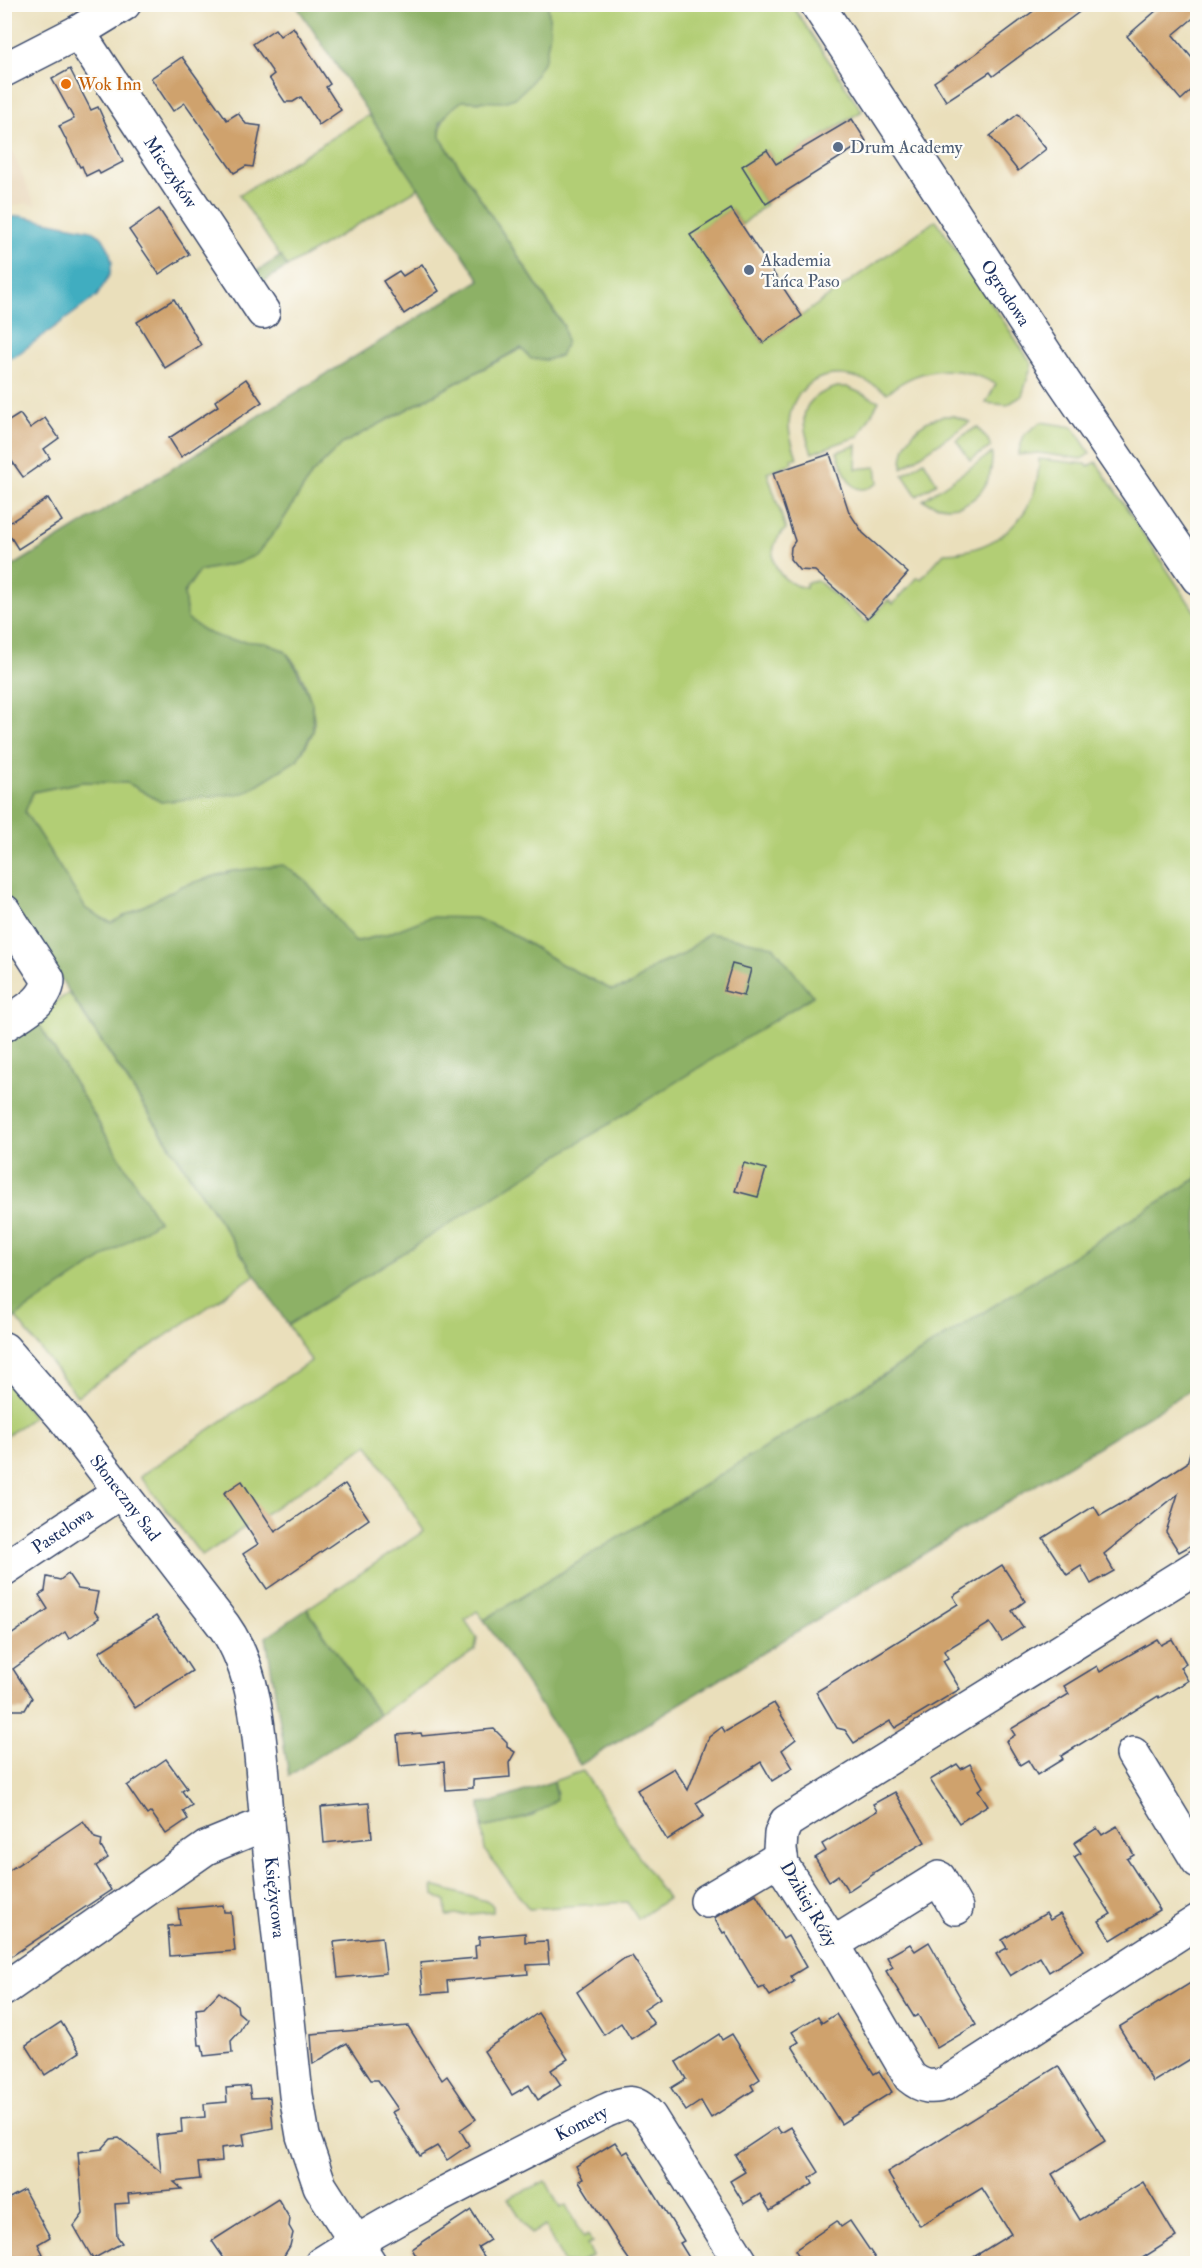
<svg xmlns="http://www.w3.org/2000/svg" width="1202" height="2268" font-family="'IM FELL Double Pica',serif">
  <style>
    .built { fill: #e8d5b8 }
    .green { fill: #b2ce74; stroke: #667e69; stroke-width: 1.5 }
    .forest { fill: #8db166; stroke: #547062; stroke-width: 1.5 }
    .water { fill: #41adc0; stroke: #2e6e8f; stroke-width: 1.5 }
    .building { fill: #cfa26d }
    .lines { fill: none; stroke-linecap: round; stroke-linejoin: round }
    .minor-casing { stroke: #3a496c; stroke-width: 36 }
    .minor { stroke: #fff; stroke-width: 33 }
    .food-dot { fill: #e8710a; stroke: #fdfcf7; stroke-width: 2 }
    .service-dot { fill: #5c6f8a; stroke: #fdfcf7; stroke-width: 2 }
    .labels { text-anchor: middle; stroke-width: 4.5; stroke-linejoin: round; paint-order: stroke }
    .food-label { font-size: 18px; fill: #c56008; stroke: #fdfcf7; text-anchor: start }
    .service-label { font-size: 18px; fill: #4e5e75; stroke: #fdfcf7; text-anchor: start }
    .street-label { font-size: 18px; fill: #1b2f5e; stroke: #fdfcf7 }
  </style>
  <rect width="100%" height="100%" fill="#fdfcf7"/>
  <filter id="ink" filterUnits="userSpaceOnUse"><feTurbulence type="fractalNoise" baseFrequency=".0167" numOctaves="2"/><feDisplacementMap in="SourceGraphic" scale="12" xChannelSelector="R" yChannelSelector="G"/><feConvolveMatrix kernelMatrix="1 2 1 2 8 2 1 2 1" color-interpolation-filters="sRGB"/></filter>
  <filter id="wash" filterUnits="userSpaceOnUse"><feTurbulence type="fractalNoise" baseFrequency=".008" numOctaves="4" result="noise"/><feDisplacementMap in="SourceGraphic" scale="24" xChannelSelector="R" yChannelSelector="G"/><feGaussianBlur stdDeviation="1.35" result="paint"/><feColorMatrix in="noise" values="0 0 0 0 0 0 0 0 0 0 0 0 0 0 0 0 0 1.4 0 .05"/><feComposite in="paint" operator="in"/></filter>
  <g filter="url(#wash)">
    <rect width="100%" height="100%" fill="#eadfbb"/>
    <polygon class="built" points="4,137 5,136 36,206 26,203 5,208"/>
    <g class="green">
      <path d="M548 5H792L862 111 777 165 767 150 743 166 766 204 742 225 731 209 691 235 763 343 936 220 1032 364 1022 396 1007 405 986 403 996 384C958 364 921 365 887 393 862 375 826 364 802 391 793 399 789 414 789 425 789 437 794 447 797 458L791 459 793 463 767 472 786 529C761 550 775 583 806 588V583L817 580 867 623 888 600 893 604 918 577 921 579 944 553C998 552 1039 516 1039 459L1086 464 1088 467 1096 462 1197 615V1178L906 1361 484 1620 477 1611 465 1620 477 1638 475 1650 379 1715 307 1609 424 1531 368 1445 202 1556 140 1476 311 1361 288 1325 813 995 709 933 682 955 655 966 631 985 612 990 561 964 509 932 387 934 354 942 306 881 232 871 182 886 111 923 86 909 25 812 33 792 82 782 128 783 161 802 297 760C302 752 309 742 313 732 319 713 299 658 281 649 263 641 246 644 227 640 211 636 200 628 187 619L184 593 199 571 238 563 278 528 312 474 342 444 564 326 440 137C440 119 448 111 462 101L481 102 550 32Z"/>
      <polygon points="369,115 419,188 287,267 239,195"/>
      <path d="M837 387H847L879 401 859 436 812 453C799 419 798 399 837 387Z"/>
      <path d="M944 416H954L970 422 902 468C901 441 917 421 944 416Z"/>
      <polygon points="1041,422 1073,427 1090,453 1082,459 1038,453 1018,455 1024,435"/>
      <polygon points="977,427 988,440 991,447 970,460 956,440"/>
      <path d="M857 445 856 469 876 467 878 483C850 502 845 472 837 452Z"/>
      <path d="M992 453C994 494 961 520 923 500Z"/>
      <polygon points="924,461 937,483 917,496 903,475"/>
      <polygon points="69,993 255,1275 77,1396 15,1317 158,1221 34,1016"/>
      <polygon points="4,1377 33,1417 5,1437 4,1437"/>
      <polygon points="583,1771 667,1899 638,1919 627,1902 529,1909 485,1851 482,1828 533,1816 557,1794 554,1781"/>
      <polygon points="433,1886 486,1901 493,1906 493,1912 447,1916 446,1902 434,1895"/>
      <polygon points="546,2181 560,2208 566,2205 583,2238 588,2235 592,2243 587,2245 593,2256 578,2263 564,2263 545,2226 531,2234 508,2198"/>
    </g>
    <g class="forest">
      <polygon points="296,5 548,5 550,33 545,59 529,85 515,98 503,102 462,101 449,111 440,123 440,137 564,327 566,343 560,356 546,360 531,359 521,348 342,444 312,474 278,528 256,555 238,563 199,571 184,593 187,619 208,633 229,640 266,643 285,651 296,668 312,703 313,731 297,760 244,793 161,802 128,783 82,782 33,792 25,812 86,909 111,923 182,886 232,871 283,865 306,881 355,942 387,934 430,917 476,918 509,932 561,964 612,990 631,985 655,966 682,955 709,933 773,946 813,996 288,1325 5,894 5,571 480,280"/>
      <polygon points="281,256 287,267 258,285 251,275"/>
      <polygon points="34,1016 158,1221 11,1320 5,1304 5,1036"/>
      <polygon points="1197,1178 1197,1386 580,1765 484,1620 906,1361"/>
      <polygon points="307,1609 379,1715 289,1776 266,1637"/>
      <path d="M554 1781 556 1799C537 1819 508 1822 482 1828L480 1803 493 1802Z"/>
    </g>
    <polygon class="water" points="20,216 91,230 102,237 109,249 112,262 110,274 97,296 14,357 5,358 5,218"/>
    <g id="blocks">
      <g class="building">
        <polygon points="1043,4 1090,4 993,76 990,72 946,101 934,82 974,55"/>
        <polygon points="1164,4 1197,4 1197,15 1173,35 1197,64 1197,85 1181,100 1127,36"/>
        <polygon points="293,27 330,84 326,87 341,110 319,125 301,97 293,102 285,102 269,78 274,74 253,44 275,29 280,36"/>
        <polygon points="182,57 227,120 238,113 246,124 261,126 253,167 246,166 234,173 185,103 173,111 151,78"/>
        <polygon points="70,69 91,110 98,107 123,162 100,174 98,170 86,176 82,166 80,167 59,126 74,119 52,79"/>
        <polygon points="1018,114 1046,149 1018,171 990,136"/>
        <polygon points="852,119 866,141 766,204 742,166 767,150 776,164"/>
        <polygon points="159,209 189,254 159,274 129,230"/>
        <polygon points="731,209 802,316 763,343 690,235"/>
        <polygon points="422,264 439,291 404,314 383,281 399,271 403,276"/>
        <polygon points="174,299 201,345 165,368 137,322"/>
        <polygon points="246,379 262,402 181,457 169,438 218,406 215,401"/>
        <polygon points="20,414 30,428 45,418 59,438 44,449 50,458 23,477 4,450 4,424"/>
        <polygon points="830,454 849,512 863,533 908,573 868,618 815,571 799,570 790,559 791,547 795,541 773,473"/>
        <polygon points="48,498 62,521 18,549 4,526"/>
        <polygon points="732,964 751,969 744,996 724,991"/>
        <polygon points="744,1163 766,1169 758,1197 735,1191"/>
        <polygon points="1192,1446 1197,1447 1197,1542 1179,1552 1166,1532 1178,1494 1104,1554 1114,1571 1091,1584 1081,1566 1067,1575 1043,1538 1094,1506 1100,1516 1153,1485 1187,1463"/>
        <polygon points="242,1481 275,1532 345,1484 369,1519 267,1589 243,1554 258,1544 224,1493"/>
        <polygon points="1002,1565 1025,1601 1012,1611 1023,1627 1002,1641 990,1623 944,1651 948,1658 943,1661 960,1689 895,1728 890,1721 854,1743 845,1730 837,1728 816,1692 958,1604 953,1596"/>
        <polygon points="68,1574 78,1589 98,1592 94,1611 99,1618 69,1639 65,1632 13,1669 32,1698 25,1710 4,1710 4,1640 48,1609 39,1595 45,1591 47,1577 60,1580"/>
        <polygon points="156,1616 192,1671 135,1708 99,1652"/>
        <polygon points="1157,1639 1161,1645 1172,1639 1186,1663 1180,1667 1188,1681 1159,1698 1158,1696 1061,1756 1063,1759 1037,1775 1028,1760 1020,1765 1006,1741 1015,1735 1011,1729 1069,1694 1064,1686 1097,1666 1100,1672"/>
        <polygon points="774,1703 796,1739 782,1750 793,1768 772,1781 761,1762 696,1803 704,1816 667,1840 637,1790 674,1768 688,1790 709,1737 722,1727 725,1732"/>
        <polygon points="494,1729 507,1742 507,1747 515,1752 509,1763 510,1777 473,1780 473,1788 446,1790 444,1762 400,1766 397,1735 421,1733 422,1736"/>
        <polygon points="166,1759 187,1788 182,1791 192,1805 183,1811 188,1819 166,1834 151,1812 147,1815 127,1786"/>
        <polygon points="957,1764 961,1769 970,1764 983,1787 978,1790 988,1805 959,1823 930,1780"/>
        <polygon points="895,1792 925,1842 873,1873 874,1874 848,1891 838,1875 829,1881 815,1858 826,1851 822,1844 877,1811 873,1804"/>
        <polygon points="369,1803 372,1838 324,1843 321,1807"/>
        <polygon points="83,1821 95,1838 102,1840 101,1847 108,1858 96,1866 111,1890 4,1961 4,1874"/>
        <polygon points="1117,1826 1134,1855 1127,1859 1160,1910 1111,1940 1099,1921 1111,1914 1074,1857 1081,1853 1074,1843 1097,1828 1102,1835"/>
        <polygon points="756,1894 783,1939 788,1936 806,1967 791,1976 794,1982 770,1996 764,1987 759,1989 725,1932 723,1933 714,1918"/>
        <polygon points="223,1905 224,1912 231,1912 235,1951 170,1956 168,1926 180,1925 178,1909"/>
        <polygon points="1046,1913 1050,1920 1060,1914 1084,1950 1049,1972 1040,1957 1010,1976 996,1954 1007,1948 1002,1940"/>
        <polygon points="525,1933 525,1942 547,1941 549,1964 527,1965 528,1974 447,1981 448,1992 423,1994 420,1963 476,1958 475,1946 479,1945 479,1937"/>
        <polygon points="382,1937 386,1973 338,1978 334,1942"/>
        <polygon points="929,1942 976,2025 937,2048 918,2015 914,2017 886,1971 893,1967 887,1957 910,1944 915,1951"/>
        <polygon points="632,1956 660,1998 644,2009 654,2024 631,2039 621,2023 604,2035 577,1992 625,1958"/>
        <polygon points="1197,1979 1197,2055 1153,2082 1119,2027"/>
        <polygon points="219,1992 237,2005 238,2012 246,2019 239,2032 231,2041 232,2053 204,2056 202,2045 199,2045 196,2009 204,2008"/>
        <polygon points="538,2013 568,2059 551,2070 561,2085 538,2100 529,2085 512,2095 484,2051"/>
        <polygon points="836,2014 874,2074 879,2071 892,2092 841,2124 792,2046 799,2042 792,2032 818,2016 822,2023"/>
        <polygon points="61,2022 80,2052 45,2075 26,2045"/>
        <polygon points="408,2026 442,2080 447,2076 476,2119 460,2130 469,2145 447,2160 437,2146 420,2156 392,2112 398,2109 378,2080 371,2080 347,2043 313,2064 311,2034"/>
        <polygon points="719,2034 722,2040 732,2034 760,2079 751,2085 754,2090 711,2118 701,2101 686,2111 671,2088 686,2079 676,2062"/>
        <polygon points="1058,2066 1105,2141 1052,2174 1080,2220 1143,2182 1176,2237 1133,2264 962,2264 1011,2234 982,2188 920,2226 887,2172"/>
        <polygon points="249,2086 251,2098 270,2097 273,2128 243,2134 245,2145 221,2148 222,2161 198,2163 200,2179 174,2182 182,2189 128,2194 129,2203 115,2204 117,2236 122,2243 93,2259 74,2226 83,2214 78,2152 102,2149 111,2139 119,2138 161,2172 157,2135 182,2132 181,2119 205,2117 204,2104 227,2102 226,2088"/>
        <polygon points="777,2127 781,2133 791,2127 819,2172 810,2178 813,2184 770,2211 760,2194 744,2204 730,2181 745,2172 735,2155"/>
        <polygon points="615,2142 623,2154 628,2151 684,2241 680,2243 693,2264 632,2264 623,2251 579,2181 583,2179 576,2166"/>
        <polygon points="24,2190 50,2237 38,2244 43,2254 27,2264 4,2264 4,2201"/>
        <polygon points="278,2199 290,2219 289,2226 293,2233 290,2246 279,2264 231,2264 225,2260 212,2241"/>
        <polygon points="471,2210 490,2240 478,2247 489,2264 421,2264 412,2249"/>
        <polygon points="837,2221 841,2227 850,2221 879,2264 804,2264 795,2250"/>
      </g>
    </g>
  </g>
  <g filter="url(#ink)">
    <use href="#blocks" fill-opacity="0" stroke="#3a496c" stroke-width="1.5"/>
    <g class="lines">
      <defs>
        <g id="minor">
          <path id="s1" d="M817 4 1064 382 1198 578"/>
          <path id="s2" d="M78 32 263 312"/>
          <polyline points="4,70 78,32 124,4"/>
          <path d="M4 911 48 979C48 1001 21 1013 4 1025"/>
          <path id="s3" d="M4 1349 64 1418 224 1626C262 1679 260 1760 267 1823"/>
          <path d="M1198 1566 786 1822 781 1834 780 1849 782 1865 833 1944 910 2077C922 2087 932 2089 947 2083L1198 1921"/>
          <path id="s4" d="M4 1569 120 1492"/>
          <polyline points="1133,1754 1198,1861"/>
          <polyline points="707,1901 781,1857"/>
          <polyline points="833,1944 939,1878 956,1908"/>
          <path id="s5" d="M4 1989 206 1848 267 1823 296 2095 303 2136 320 2186 370 2264"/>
          <path id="s6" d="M321 2264C412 2206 510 2160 605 2111 626 2102 634 2098 650 2117L742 2264"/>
        </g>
      </defs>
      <use href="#minor" class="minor-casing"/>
      <use href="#minor" class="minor"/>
    </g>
  </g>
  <circle class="food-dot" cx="66" cy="84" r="6"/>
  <g class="service-dot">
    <circle cx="838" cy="147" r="6"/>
    <circle cx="749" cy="270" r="6"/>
  </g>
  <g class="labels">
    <g class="food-label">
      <text x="78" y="90">Wok Inn</text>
    </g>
    <g class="service-label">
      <text x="850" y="153">Drum Academy</text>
      <text x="761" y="266">Akademia<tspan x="761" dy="21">Tańca Paso</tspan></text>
    </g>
    <g class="street-label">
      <text dy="6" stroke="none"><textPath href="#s2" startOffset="168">Mieczyków</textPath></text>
      <text dy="6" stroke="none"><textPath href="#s1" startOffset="345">Ogrodowa</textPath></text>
      <text dy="6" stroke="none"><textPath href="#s3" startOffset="192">Słoneczny Sad</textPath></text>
      <text dy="6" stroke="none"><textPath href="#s4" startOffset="70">Pastelowa</textPath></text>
      <text dy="6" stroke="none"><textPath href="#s5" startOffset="387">Księżycowa</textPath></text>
      <text transform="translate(809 1904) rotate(60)" y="6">Dzikiej Róży</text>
      <text dy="6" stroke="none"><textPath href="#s6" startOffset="296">Komety</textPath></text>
    </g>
  </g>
  <rect width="1202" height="2268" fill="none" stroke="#fdfcf7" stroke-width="24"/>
</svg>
